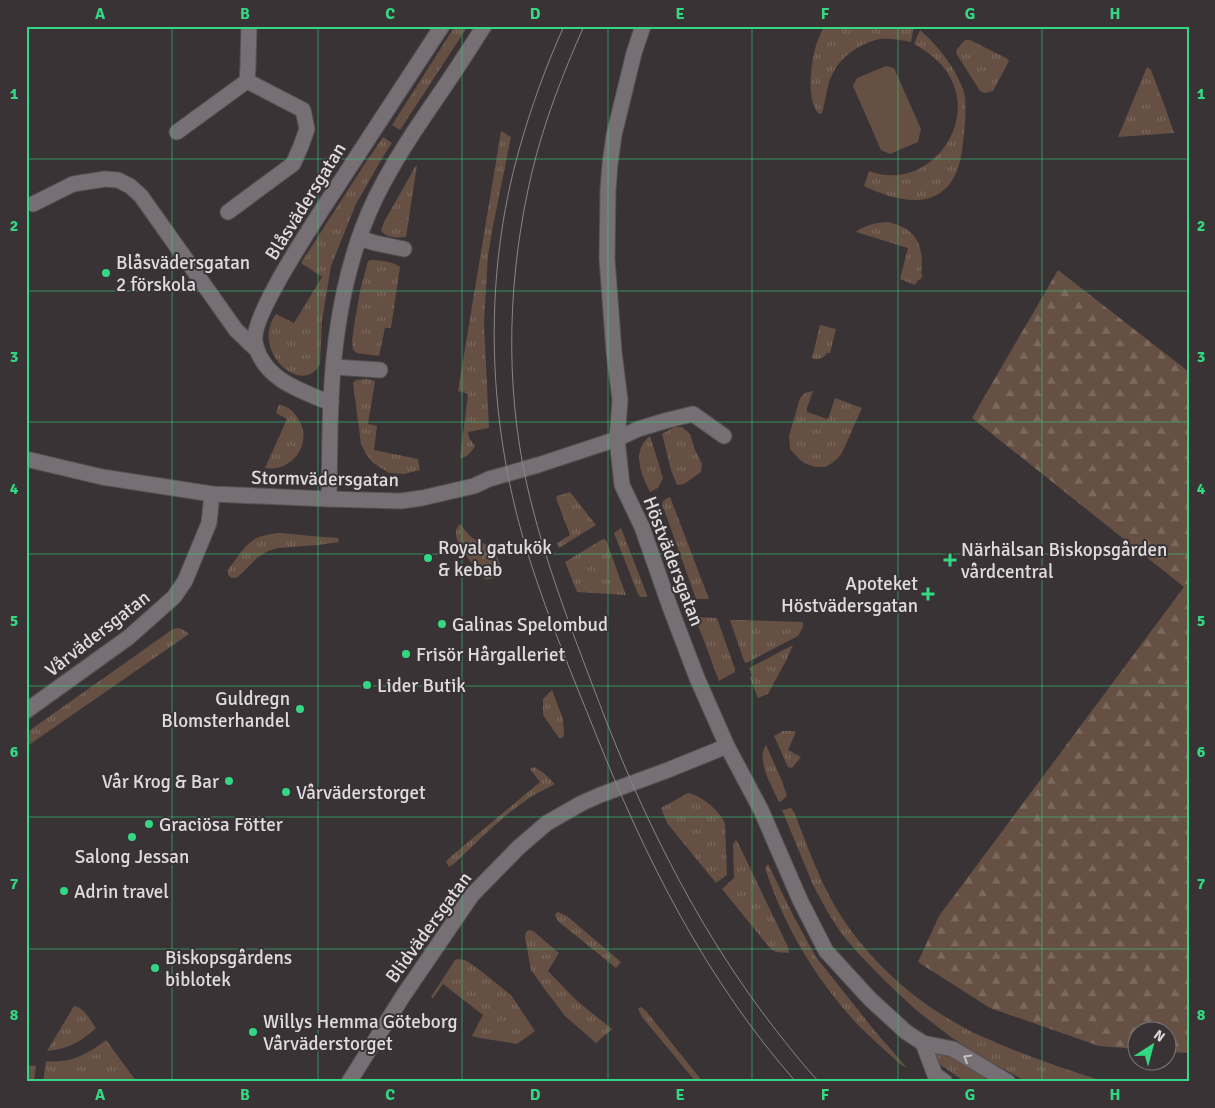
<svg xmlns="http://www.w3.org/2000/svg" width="1215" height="1108" font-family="Signika,sans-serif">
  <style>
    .grass { fill: url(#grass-tufts) }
    .forest { fill: url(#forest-firs) }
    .pitch { fill: #655043 }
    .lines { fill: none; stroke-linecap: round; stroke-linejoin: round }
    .minor-casing { stroke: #565153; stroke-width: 17 }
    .minor { stroke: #766f73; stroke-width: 15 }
    .tram { stroke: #898487; stroke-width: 1 }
    .oneway { stroke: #c6c1c3 }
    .grid { fill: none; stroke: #33d882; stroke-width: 1; stroke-opacity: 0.55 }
    .poi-dot { fill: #33d882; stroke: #393336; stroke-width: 2 }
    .labels { text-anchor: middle; stroke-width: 4; stroke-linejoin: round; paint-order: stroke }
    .street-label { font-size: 19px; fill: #e0dcde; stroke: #393336 }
    .poi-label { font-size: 19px; fill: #e0dcde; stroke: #393336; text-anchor: start }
    .neatline { fill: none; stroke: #33d882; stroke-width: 2 }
    .grid-label { font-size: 16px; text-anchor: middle; font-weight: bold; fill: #33d882 }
  </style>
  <defs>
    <pattern id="grass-tufts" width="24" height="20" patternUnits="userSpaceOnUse" patternTransform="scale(1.25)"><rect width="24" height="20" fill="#655043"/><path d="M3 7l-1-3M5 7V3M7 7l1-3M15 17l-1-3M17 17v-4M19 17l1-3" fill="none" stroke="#7b695e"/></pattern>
    <pattern id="forest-firs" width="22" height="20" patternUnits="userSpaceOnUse" patternTransform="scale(1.25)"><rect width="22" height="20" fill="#655043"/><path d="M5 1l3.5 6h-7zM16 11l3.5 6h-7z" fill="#7b695e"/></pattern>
  </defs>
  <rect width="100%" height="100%" fill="#393336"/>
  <g class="grass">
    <polygon points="455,26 468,26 400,130 392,125"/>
    <path d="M824 26H914L911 42C901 40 890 38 880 39 860 43 840 57 832 75 826 87 826 101 822 113L819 114C806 100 811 65 815 49 817 41 821 33 824 26Z"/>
    <path d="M920 30C939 47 956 68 964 92 967 103 965 130 963 142 962 153 960 165 955 175 937 213 893 200 864 186L869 171C930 194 984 119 944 68 936 58 925 50 914 44Z"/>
    <polygon points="965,40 970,40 1006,58 1009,61 993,91 985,93 980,91 956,53 957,49"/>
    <polygon points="1147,67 1151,70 1165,107 1174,133 1118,137"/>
    <path d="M501 131 511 137 494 221 488 255 484 323 489 428 468 432 469 438 475 446C471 452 467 458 460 458L468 394 458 391Z"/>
    <path d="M383 137 392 143 384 155 356 204 331 266 322 321 320 364C303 398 249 351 276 314L294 323 322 277 301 263 364 165Z"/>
    <path d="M417 165 406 237C397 238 385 238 381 230L384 222 415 167Z"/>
    <path d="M887 222C916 227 925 246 921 274L923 275 920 280H918L915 285 900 279 908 248 856 232C865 225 875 223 887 222Z"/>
    <path d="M371 260C380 260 394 262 400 267L391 328H385L379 356 357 353 353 350 352 341 355 320 360 291 368 261Z"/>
    <path d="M820 325 836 329 830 353H827C823 359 819 360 812 358Z"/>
    <polygon points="367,379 375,381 368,424 377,426 374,450 418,459 420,470 404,474 389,473 373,463 366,454 361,444 353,383 356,380"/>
    <polygon points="813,391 807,408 807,412 828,419 835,398 862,408 842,453 838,458 832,463 825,467 816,467 806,464 800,460 790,449 789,436 800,398 805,393"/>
    <path d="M279 405C288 406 292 410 297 417 315 441 293 473 265 468L287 419 276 413 277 409Z"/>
    <polygon points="674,427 682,427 690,434 695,450 702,464 701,472 684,484 677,485 671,470 662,434"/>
    <path d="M650 436 663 478 658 488 650 492C641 475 631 450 650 436Z"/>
    <polygon points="570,492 596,525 559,548 557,543 570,535 556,498 557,496"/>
    <polygon points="669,497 670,497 709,599 696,599 662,504 663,501"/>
    <path d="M460 524C465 529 468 535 474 539 478 542 484 543 488 546 496 551 500 561 501 570 497 576 492 580 485 579 476 567 445 537 460 524Z"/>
    <polygon points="621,528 647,595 647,597 640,597 638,594 614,533"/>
    <path d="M282 533 311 536 338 538 339 542 318 545 278 548 268 551 257 558 238 577 232 578 228 575V570L230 567C248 543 250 535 282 533Z"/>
    <polygon points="603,539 606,540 626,595 577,592 565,562"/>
    <polygon points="695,617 717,618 735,669 735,672 719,681"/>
    <polygon points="730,620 743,620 803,622 803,627 798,636 748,662 746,663 744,661"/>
    <polygon points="177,628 182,629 189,634 26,747 26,733 173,629"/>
    <polygon points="793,645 787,659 768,694 758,698 750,678 752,675 749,668"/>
    <polygon points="552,690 563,719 564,735 562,738 559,738 543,715 543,699"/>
    <polygon points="783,731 793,731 796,732 788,750 801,757 792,768 788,767 774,736"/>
    <path d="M766 745 782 781 787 796 780 802 778 801 777 798C771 784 756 760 766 745Z"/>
    <path d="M534 767 544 773 555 784C546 789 536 793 528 799 501 817 478 841 455 863L449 867 446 862 449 858 540 782 530 769Z"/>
    <path d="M688 793C701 795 721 812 725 824L727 875 716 883 667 823 661 808Z"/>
    <path d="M791 808 795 814C806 843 817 873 832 901 862 954 908 997 961 1026 969 1031 979 1035 988 1039 1026 1056 1066 1070 1106 1082H1027L983 1058 952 1038 916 1010 884 980 857 952 841 933 827 911 813 885 782 810Z"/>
    <polygon points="736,840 739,845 788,947 789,953 776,952 770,948 722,889 734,878 733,844 735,841"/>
    <path d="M768 864 794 917 816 957 874 1030 907 1068 900 1064C886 1051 871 1038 858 1025 815 978 785 928 765 868Z"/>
    <polygon points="558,912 567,916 621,962 616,968 559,922 555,916 556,913"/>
    <polygon points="529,930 533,931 559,953 548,971 577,1001 612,1029 596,1043 565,1016 543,987 531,970 525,937 526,932"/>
    <polygon points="458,959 465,960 476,967 511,995 535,1031 517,1044 480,1038 472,1036 483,1015 443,984 433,998 431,997 455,960"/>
    <path d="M74 1006C84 1007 90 1020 96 1028 80 1042 69 1049 47 1051Z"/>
    <polygon points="641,1007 646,1011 703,1082 696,1082 642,1017 638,1009"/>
    <path d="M106 1040 137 1082H43L46 1061C69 1064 88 1054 106 1040Z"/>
    <polygon points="939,1048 967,1067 993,1082 965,1082 931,1058"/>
    <polygon points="26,1065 36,1066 34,1082 26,1082"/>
  </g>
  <polygon class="forest" points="1058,270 1189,372 1189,1053 1187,1053 1168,1052 1168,1030 1138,1030 1137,1049 1099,1046 990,1008 918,962 939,916 1184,587 972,418"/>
  <polygon class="pitch" points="886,66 894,68 921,129 918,142 890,154 881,150 853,86 857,78"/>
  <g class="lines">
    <defs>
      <g id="minor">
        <polyline points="643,26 634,53 614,135 610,164 608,190 607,259 614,352 620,400 617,439 622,485 642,527 670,607 697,678 727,746 761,810 800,900 826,951 870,999 906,1032 923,1043 953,1049 1008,1082"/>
        <polyline points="247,81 248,66 249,26"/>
        <polyline points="177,132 247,81 303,110 307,129 301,146 293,164 228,212"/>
        <polyline points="33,204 73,184 105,179 118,180 130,186 141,196 236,330 257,350"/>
        <polyline points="359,238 375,243 404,249"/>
        <polyline points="334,367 380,370"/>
        <path d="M331 403C301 391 262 379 255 342 250 314 328 201 346 173 378 124 410 75 442 26"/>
        <polyline points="26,459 102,477 212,494 329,499 401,501 422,498 474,486 489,479 538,465 617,439 638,429 668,420 693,414 724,436"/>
        <path d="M329 499C330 442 329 383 338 326 343 292 351 259 363 227 379 184 406 143 432 105 450 79 467 53 484 26"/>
        <polyline points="26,711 129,637 174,597 185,581 209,523 212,494"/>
        <polyline points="923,1043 935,1075 945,1082"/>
        <polyline points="349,1082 403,996 472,895 519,847 547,823 582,803 600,795 668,770 727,746"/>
      </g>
    </defs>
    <use href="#minor" class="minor-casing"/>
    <use href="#minor" class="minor"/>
    <g class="tram">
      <path d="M564 26C546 66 531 107 519 150 484 274 487 410 522 534 541 601 569 667 595 732 645 858 706 980 796 1082"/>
      <path d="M584 26C563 73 544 122 532 172 508 273 504 383 527 485 545 565 576 641 605 718 648 828 702 935 775 1029 789 1047 803 1065 819 1082"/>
    </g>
  </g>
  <defs><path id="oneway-chevron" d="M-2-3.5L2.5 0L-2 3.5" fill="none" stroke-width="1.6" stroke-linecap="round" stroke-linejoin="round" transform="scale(1.25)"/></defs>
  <use class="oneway" href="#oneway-chevron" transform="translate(967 1058) rotate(-149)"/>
  <path class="grid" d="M172 26V1082M318 26V1082M462 26V1082M608 26V1082M752 26V1082M898 26V1082M1042 26V1082M26 159H1189M26 291H1189M26 422H1189M26 554H1189M26 686H1189M26 817H1189M26 949H1189"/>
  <g class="poi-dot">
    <circle cx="106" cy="273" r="5"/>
    <circle cx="428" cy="558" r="5"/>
    <path d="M947.5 552.5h5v5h5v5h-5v5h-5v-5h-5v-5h5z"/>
    <path d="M925.5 586.5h5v5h5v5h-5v5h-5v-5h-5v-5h5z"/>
    <circle cx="442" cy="624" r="5"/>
    <circle cx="406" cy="654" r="5"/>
    <circle cx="367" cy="685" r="5"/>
    <circle cx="300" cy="709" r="5"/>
    <circle cx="229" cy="781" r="5"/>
    <circle cx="286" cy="792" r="5"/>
    <circle cx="149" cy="824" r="5"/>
    <circle cx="132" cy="837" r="5"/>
    <circle cx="64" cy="891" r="5"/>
    <circle cx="155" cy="968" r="5"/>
    <circle cx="253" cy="1032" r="5"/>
  </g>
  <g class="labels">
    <g class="street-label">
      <text transform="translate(305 201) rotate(-58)" y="7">Blåsvädersgatan</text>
      <text transform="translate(325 478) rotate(1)" y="7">Stormvädersgatan</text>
      <text transform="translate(674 561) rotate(69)" y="7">Höstvädersgatan</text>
      <text transform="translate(97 633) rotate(-38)" y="7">Vårvädersgatan</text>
      <text transform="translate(428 927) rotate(-54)" y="7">Blidvädersgatan</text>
    </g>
    <g class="poi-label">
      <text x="116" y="269">Blåsvädersgatan<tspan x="116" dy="22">2 förskola</tspan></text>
      <text x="438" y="554">Royal gatukök<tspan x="438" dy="22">&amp; kebab</tspan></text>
      <text x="961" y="556">Närhälsan Biskopsgården<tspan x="961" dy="22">vårdcentral</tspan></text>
      <text x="918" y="590" text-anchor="end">Apoteket<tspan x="918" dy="22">Höstvädersgatan</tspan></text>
      <text x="452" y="631">Galinas Spelombud</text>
      <text x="416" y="661">Frisör Hårgalleriet</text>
      <text x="377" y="692">Lider Butik</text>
      <text x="290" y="705" text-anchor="end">Guldregn<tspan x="290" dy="22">Blomsterhandel</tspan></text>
      <text x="219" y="788" text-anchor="end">Vår Krog &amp; Bar</text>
      <text x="296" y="799">Vårväderstorget</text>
      <text x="159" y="831">Graciösa Fötter</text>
      <text x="132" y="863" text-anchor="middle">Salong Jessan</text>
      <text x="74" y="898">Adrin travel</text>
      <text x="165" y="964">Biskopsgårdens<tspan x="165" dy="22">biblotek</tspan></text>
      <text x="263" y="1028">Willys Hemma Göteborg<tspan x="263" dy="22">Vårväderstorget</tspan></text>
    </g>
  </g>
  <rect width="1215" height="1108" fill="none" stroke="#393336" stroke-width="55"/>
  <g transform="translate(1152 1046) rotate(36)"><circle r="24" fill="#393336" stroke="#7c7779"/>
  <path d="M0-4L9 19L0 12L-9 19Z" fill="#33d882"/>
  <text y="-8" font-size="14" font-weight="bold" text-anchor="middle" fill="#e0dcde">N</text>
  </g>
  <rect x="28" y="28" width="1160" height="1052" class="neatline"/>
  <g class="grid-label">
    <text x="100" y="19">A</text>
    <text x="245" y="19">B</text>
    <text x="390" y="19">C</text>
    <text x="535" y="19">D</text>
    <text x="680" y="19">E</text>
    <text x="825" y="19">F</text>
    <text x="970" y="19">G</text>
    <text x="1115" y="19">H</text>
    <text x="14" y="99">1</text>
    <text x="1201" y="99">1</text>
    <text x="14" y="231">2</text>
    <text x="1201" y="231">2</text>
    <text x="14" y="362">3</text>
    <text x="1201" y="362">3</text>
    <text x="14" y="494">4</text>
    <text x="1201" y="494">4</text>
    <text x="14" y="626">5</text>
    <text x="1201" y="626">5</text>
    <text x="14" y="757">6</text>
    <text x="1201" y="757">6</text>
    <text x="14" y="889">7</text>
    <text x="1201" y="889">7</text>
    <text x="14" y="1020">8</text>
    <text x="1201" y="1020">8</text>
    <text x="100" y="1100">A</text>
    <text x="245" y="1100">B</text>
    <text x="390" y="1100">C</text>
    <text x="535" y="1100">D</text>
    <text x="680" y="1100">E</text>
    <text x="825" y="1100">F</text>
    <text x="970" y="1100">G</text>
    <text x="1115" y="1100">H</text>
  </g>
</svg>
